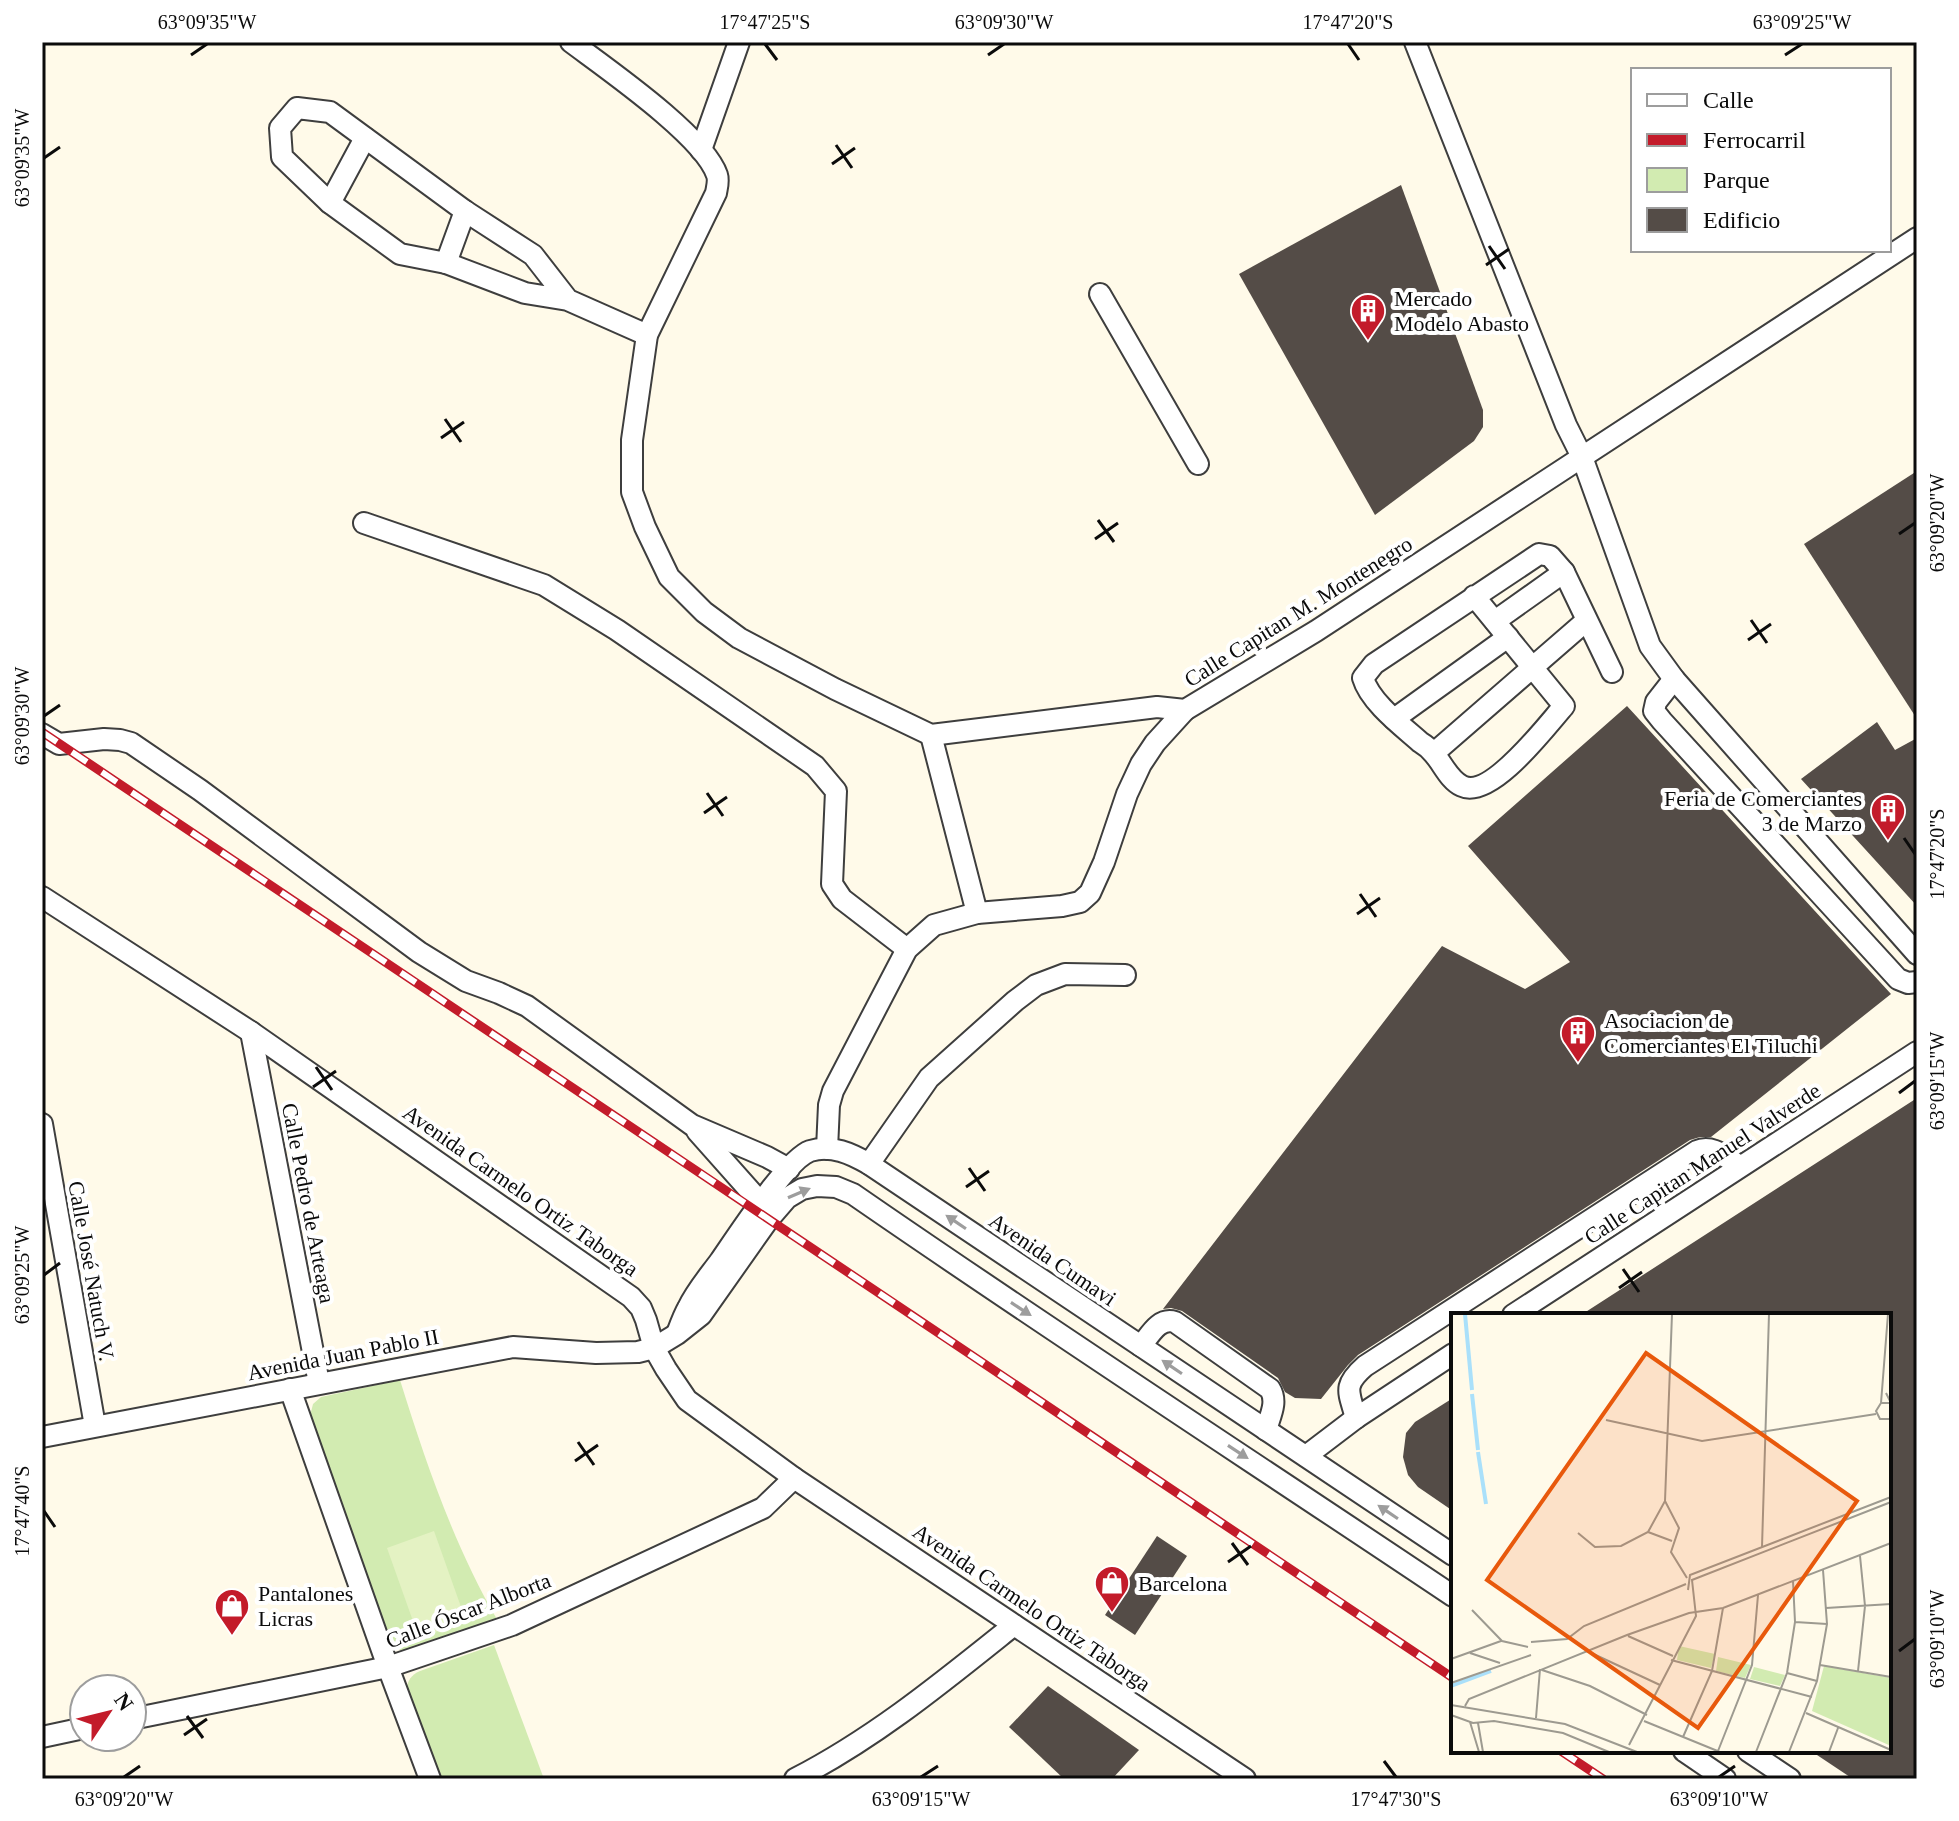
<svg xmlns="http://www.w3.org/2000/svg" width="1959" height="1821" font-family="'Times New Roman',serif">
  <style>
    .green { fill: #d2ebb1 }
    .pitch { fill: #e4f2c3 }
    .building { fill: #544c47 }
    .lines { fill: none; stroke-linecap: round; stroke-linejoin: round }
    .minor-casing { stroke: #3e3e3e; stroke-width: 24 }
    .minor { stroke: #fff; stroke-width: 20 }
    .rail-casing { stroke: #c31b2a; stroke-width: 9 }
    .rail { stroke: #fff; stroke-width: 6; stroke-dasharray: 18; stroke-linecap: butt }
    .oneway { fill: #9d9d9d }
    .ticks { fill: none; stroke: #0b0b0b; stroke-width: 3 }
    .labels { text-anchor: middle; stroke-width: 8; stroke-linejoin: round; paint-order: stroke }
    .poi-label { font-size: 22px; fill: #0b0b0b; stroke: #fff; text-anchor: start }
    .street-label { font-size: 22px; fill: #0b0b0b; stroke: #fff }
    .inset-river { fill: none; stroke: #aae0fa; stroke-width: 4 }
    .inset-road { fill: none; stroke: #9d9a90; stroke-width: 2 }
    .view { fill: #e8590c; fill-opacity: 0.15; stroke: #e8590c; stroke-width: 4 }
    .inset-edge { fill: none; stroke: #0b0b0b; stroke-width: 4 }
    .neatline { fill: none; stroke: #0b0b0b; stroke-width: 3 }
    .ticks-label { font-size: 20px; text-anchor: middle; fill: #0b0b0b }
  </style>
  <rect width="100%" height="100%" fill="#fffae9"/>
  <g class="green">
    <path d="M400 1380C426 1463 454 1546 498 1621L403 1652 392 1644 387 1636 309 1420 313 1404 321 1397Z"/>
    <path d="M494 1645 544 1779H438L406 1690C408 1680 411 1675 420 1671Z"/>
  </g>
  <polygon class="pitch" points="434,1531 466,1621 419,1638 387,1548"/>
  <g class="building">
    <polygon points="1401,185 1483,410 1483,427 1474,441 1375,515 1239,274"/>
    <polygon points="1917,471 1917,719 1804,544"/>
    <polygon points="1627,706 1891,994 1716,1133 1711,1137 1700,1137 1690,1140 1358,1355 1348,1365 1321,1399 1295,1398 1285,1392 1278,1378 1182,1311 1171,1308 1163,1309 1442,946 1525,989 1570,962 1468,846"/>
    <polygon points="1877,722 1895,750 1917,738 1917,906 1801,779"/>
    <polygon points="1917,1098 1917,1779 1853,1779 1811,1751 1889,1751 1889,1315 1581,1315"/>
    <polygon points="1453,1398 1453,1511 1418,1487 1408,1475 1403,1457 1406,1433 1415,1422"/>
    <polygon points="1157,1536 1187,1556 1135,1635 1105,1615"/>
    <polygon points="1048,1686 1139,1750 1112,1779 1064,1779 1009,1727"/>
  </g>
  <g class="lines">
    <defs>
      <g id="minor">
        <path d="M571 42C607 69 704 136 717 175 719 181 717 187 716 193L647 335 632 440V492L645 527 669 577 704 612 739 638 835 689 931 735 1157 707 1185 710 1316 631 1917 238"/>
        <polyline points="1415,42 1566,425 1582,457 1650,646 1674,679 1917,954"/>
        <polyline points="701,150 739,42"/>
        <polyline points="330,203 365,138"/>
        <polyline points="446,263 465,211"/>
        <polyline points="1100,294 1198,464"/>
        <polyline points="568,300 533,255 465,211 330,112 297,108 280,128 282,157 330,203 400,254 446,263 525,293 568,300 647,335"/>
        <polyline points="364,523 544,585 617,630 815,766 836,791 832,884 842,899 907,949"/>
        <path d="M1474 596 1564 706C1547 725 1491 800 1462 786 1449 780 1443 764 1434 754 1430 749 1425 745 1420 742 1402 726 1370 702 1363 678L1374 664 1539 554 1550 556 1564 572 1612 672"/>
        <polyline points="1495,621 1564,572"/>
        <polyline points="1674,679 1656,702 1654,711 1662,721 1898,979 1908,983 1917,982"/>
        <polyline points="1394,719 1508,637"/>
        <polyline points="42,734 59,744 104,739 120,740 131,743 200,790 419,952 466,981 499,993 527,1006 692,1125 767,1157 789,1169"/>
        <polyline points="931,735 977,913"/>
        <polyline points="1434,753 1586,621"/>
        <polyline points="42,897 251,1032 631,1297 641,1308 646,1320 654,1348 666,1369 687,1400 794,1478 1245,1779"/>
        <polyline points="251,1032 319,1383"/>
        <polyline points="42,1124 95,1426"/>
        <polyline points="697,1131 761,1203"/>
        <polyline points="827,1149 829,1105 833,1091 907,949 934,925 977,913 1062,906 1080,902 1090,893 1104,862 1127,794 1141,764 1155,743 1185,710"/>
        <polyline points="869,1164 929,1078 1015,1001 1036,985 1065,974 1125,975"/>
        <polyline points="1513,1315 1917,1052"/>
        <path d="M678 1331C681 1323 684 1315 688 1308 696 1291 709 1276 720 1261 736 1238 787 1159 810 1151 831 1144 852 1154 869 1164L1453 1555"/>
        <path d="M1141 1346C1150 1335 1159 1317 1175 1322L1270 1389C1278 1402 1270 1416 1266 1430"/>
        <polyline points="290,1389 388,1667 430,1779"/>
        <path d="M1356 1418C1349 1392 1342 1386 1365 1366L1697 1151C1713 1144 1726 1158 1740 1166"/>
        <path d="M42 1437 513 1347 596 1353 638 1352 654 1348 677 1334 701 1315 768 1220 787 1198 802 1189 817 1186 836 1187 853 1194C1051 1331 1253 1462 1453 1596"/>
        <polyline points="1306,1456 1356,1418 1453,1354"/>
        <polyline points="132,1719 388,1667 512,1625 763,1508 794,1478"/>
        <polyline points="42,1737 84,1728"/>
        <polyline points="1684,1751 1725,1779"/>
        <polyline points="1748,1751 1790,1779"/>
        <path d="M795 1779C875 1738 944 1681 1014 1625"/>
      </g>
    </defs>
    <use href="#minor" class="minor-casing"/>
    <use href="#minor" class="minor"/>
    <defs>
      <g id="rail">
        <polyline points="42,732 1453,1678"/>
        <polyline points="1561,1751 1603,1779"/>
      </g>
    </defs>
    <use href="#rail" class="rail-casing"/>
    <use href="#rail" class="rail"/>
  </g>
  <defs><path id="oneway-solid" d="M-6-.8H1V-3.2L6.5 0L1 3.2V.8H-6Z" transform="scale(2)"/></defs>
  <g class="oneway">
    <use href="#oneway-solid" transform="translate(799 1193) rotate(-23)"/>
    <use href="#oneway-solid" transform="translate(956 1222) rotate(-146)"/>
    <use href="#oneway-solid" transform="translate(1021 1309) rotate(33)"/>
    <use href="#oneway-solid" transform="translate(1172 1367) rotate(-146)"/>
    <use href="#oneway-solid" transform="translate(1238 1452) rotate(33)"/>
    <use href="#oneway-solid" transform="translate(1388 1512) rotate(-146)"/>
  </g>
  <path class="ticks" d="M765 44 777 60M1348 44 1359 60M191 55 207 44M988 55 1004 44M1785 55 1802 44M836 145 852 168M44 158 60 147M832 164 855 148M1489 246 1505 269M1486 265 1509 249M445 419 461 442M441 438 464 422M1098 520 1114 542M1899 534 1915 523M1095 539 1118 523M1751 620 1767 643M1748 640 1771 624M44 716 60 705M707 793 723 816M704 813 727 797M1904 838 1915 854M1360 894 1376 917M1357 914 1380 898M316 1067 332 1090M313 1087 336 1071M1899 1093 1915 1081M969 1168 985 1191M966 1187 989 1171M1623 1269 1639 1292M44 1275 60 1263M1619 1288 1642 1272M578 1442 594 1465M575 1461 598 1445M44 1511 55 1527M1232 1543 1248 1565M1228 1562 1251 1546M1899 1651 1915 1639M187 1716 203 1738M184 1735 207 1719M1384 1761 1396 1777M124 1777 140 1766M921 1777 938 1766M1719 1777 1735 1766"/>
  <defs>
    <symbol id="building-pin" viewBox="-11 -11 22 30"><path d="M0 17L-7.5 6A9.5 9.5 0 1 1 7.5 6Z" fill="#c31b2a" stroke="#fff"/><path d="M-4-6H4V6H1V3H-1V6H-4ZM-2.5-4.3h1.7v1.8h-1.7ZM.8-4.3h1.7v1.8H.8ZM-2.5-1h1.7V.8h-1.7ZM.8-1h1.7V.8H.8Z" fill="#fff"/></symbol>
    <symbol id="shop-pin" viewBox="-11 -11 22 30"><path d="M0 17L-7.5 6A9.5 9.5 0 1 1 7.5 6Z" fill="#c31b2a" stroke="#fff"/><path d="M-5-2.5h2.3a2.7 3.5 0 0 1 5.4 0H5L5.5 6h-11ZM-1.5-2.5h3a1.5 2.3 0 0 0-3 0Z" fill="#fff"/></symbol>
  </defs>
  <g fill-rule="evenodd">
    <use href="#building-pin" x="1348" y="291" width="40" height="54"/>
    <use href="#building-pin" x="1868" y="791" width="40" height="54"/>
    <use href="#building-pin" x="1558" y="1013" width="40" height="54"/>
    <use href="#shop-pin" x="1092" y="1563" width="40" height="54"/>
    <use href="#shop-pin" x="212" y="1586" width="40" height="54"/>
  </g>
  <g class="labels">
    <g class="poi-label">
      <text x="1394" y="306">Mercado<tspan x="1394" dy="25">Modelo Abasto</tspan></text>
      <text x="1862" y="806" text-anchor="end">Feria de Comerciantes<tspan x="1862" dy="25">3 de Marzo</tspan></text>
      <text x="1604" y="1028">Asociacion de<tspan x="1604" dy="25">Comerciantes El Tiluchi</tspan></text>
      <text x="1138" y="1591">Barcelona</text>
      <text x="258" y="1601">Pantalones<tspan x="258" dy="25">Licras</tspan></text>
    </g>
    <g class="street-label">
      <text transform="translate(1298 611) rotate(-32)" y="8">Calle Capitan M. Montenegro</text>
      <text transform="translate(1702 1163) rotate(-33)" y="8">Calle Capitan Manuel Valverde</text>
      <text transform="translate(521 1190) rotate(35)" y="8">Avenida Carmelo Ortiz Taborga</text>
      <text transform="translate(309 1203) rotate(79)" y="8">Calle Pedro de Arteaga</text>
      <text transform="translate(1053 1259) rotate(34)" y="8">Avenida Cumavi</text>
      <text transform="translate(92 1271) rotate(80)" y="8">Calle José Natuch V.</text>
      <text transform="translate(343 1354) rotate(-11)" y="8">Avenida Juan Pablo II</text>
      <text transform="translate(1032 1607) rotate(34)" y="8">Avenida Carmelo Ortiz Taborga</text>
      <text transform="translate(468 1610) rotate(-21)" y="8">Calle Óscar Alborta</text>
    </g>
  </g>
  <g transform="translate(1451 1313)">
    <rect width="440" height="440" fill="#fffae9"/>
    <path d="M228 333 264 341 260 355 226 347ZM267 344 300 352 294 365 265 358ZM373 353 440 365V433L361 398ZM303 354 334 362 329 373 299 366Z" fill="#d2ebb1"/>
    <path class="inset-river" d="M14 1 21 77M21 81 27 137M27 139 35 191M0 373 40 358"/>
    <path class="inset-road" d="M435 80 440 90H430L425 98 429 106H440M430 90 437 1M155 107 251 128 425 101M214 188 228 215 220 239 236 265M197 219 221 228M127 220 144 234 170 233 197 219 214 188 221 1M311 234 318 1M237 277 239 262 440 184M375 295 440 291M21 297 51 328 77 334M344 309 376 311M177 323 222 343M80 329 116 326 133 313 235 271M136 338 209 372M19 340 49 350M0 346 50 328M220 347 361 384M369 352 440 364M91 357 139 373 196 402M407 358 414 293 409 243M336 360 366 368M0 370 80 342M0 392 114 411 186 439M14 393 18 386 176 322 238 300 272 295 440 230M355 400 440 437M0 402 22 410 43 408 112 420 158 439M85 405 89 356M193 408 269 439M19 409 28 439M27 410 32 439M232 424 261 358 272 295M178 432 245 303 241 267 440 189M267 438 301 352 307 282M305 439 336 360 344 309 342 268M338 439 366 368 376 311 372 257M378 439 387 415"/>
    <path class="view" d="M195 40 406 188 247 415 36 267Z"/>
    <rect width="440" height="440" class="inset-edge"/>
  </g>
  <rect width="1959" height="1821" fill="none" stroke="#ffffff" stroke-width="88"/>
  <rect x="1631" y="68" width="260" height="184" fill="#ffffff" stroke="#9d9d9d" stroke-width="2"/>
  <rect x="1647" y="94" width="40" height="12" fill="#ffffff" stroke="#9d9d9d" stroke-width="2"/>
  <text x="1703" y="108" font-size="24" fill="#0b0b0b">Calle</text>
  <rect x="1647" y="134" width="40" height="12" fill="#c31b2a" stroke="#9d9d9d" stroke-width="2"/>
  <text x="1703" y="148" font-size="24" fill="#0b0b0b">Ferrocarril</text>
  <rect x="1647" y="168" width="40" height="24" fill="#d2ebb1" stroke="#9d9d9d" stroke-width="2"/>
  <text x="1703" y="188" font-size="24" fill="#0b0b0b">Parque</text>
  <rect x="1647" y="208" width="40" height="24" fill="#544c47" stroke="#9d9d9d" stroke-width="2"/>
  <text x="1703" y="228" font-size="24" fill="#0b0b0b">Edificio</text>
  <g transform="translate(108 1713) rotate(55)"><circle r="38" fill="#ffffff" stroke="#9d9d9d" stroke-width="2"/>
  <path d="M0-6L14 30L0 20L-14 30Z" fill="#c31b2a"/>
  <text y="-12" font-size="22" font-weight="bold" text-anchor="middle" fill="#0b0b0b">N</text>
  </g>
  <rect x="44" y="44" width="1871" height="1733" class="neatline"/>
  <g class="ticks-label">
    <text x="207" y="29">63°09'35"W</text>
    <text x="765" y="29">17°47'25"S</text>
    <text x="1004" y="29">63°09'30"W</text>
    <text x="1348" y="29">17°47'20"S</text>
    <text x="1802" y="29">63°09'25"W</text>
    <text transform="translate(22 158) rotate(-90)" y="7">63°09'35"W</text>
    <text transform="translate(1937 523) rotate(-90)" y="7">63°09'20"W</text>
    <text transform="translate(22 716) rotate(-90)" y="7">63°09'30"W</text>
    <text transform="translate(1937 854) rotate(-90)" y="7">17°47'20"S</text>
    <text transform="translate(1937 1081) rotate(-90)" y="7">63°09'15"W</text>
    <text transform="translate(22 1275) rotate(-90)" y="7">63°09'25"W</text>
    <text transform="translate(22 1511) rotate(-90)" y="7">17°47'40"S</text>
    <text transform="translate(1937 1639) rotate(-90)" y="7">63°09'10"W</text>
    <text x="124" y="1806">63°09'20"W</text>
    <text x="921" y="1806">63°09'15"W</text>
    <text x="1396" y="1806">17°47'30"S</text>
    <text x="1719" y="1806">63°09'10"W</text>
  </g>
</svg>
